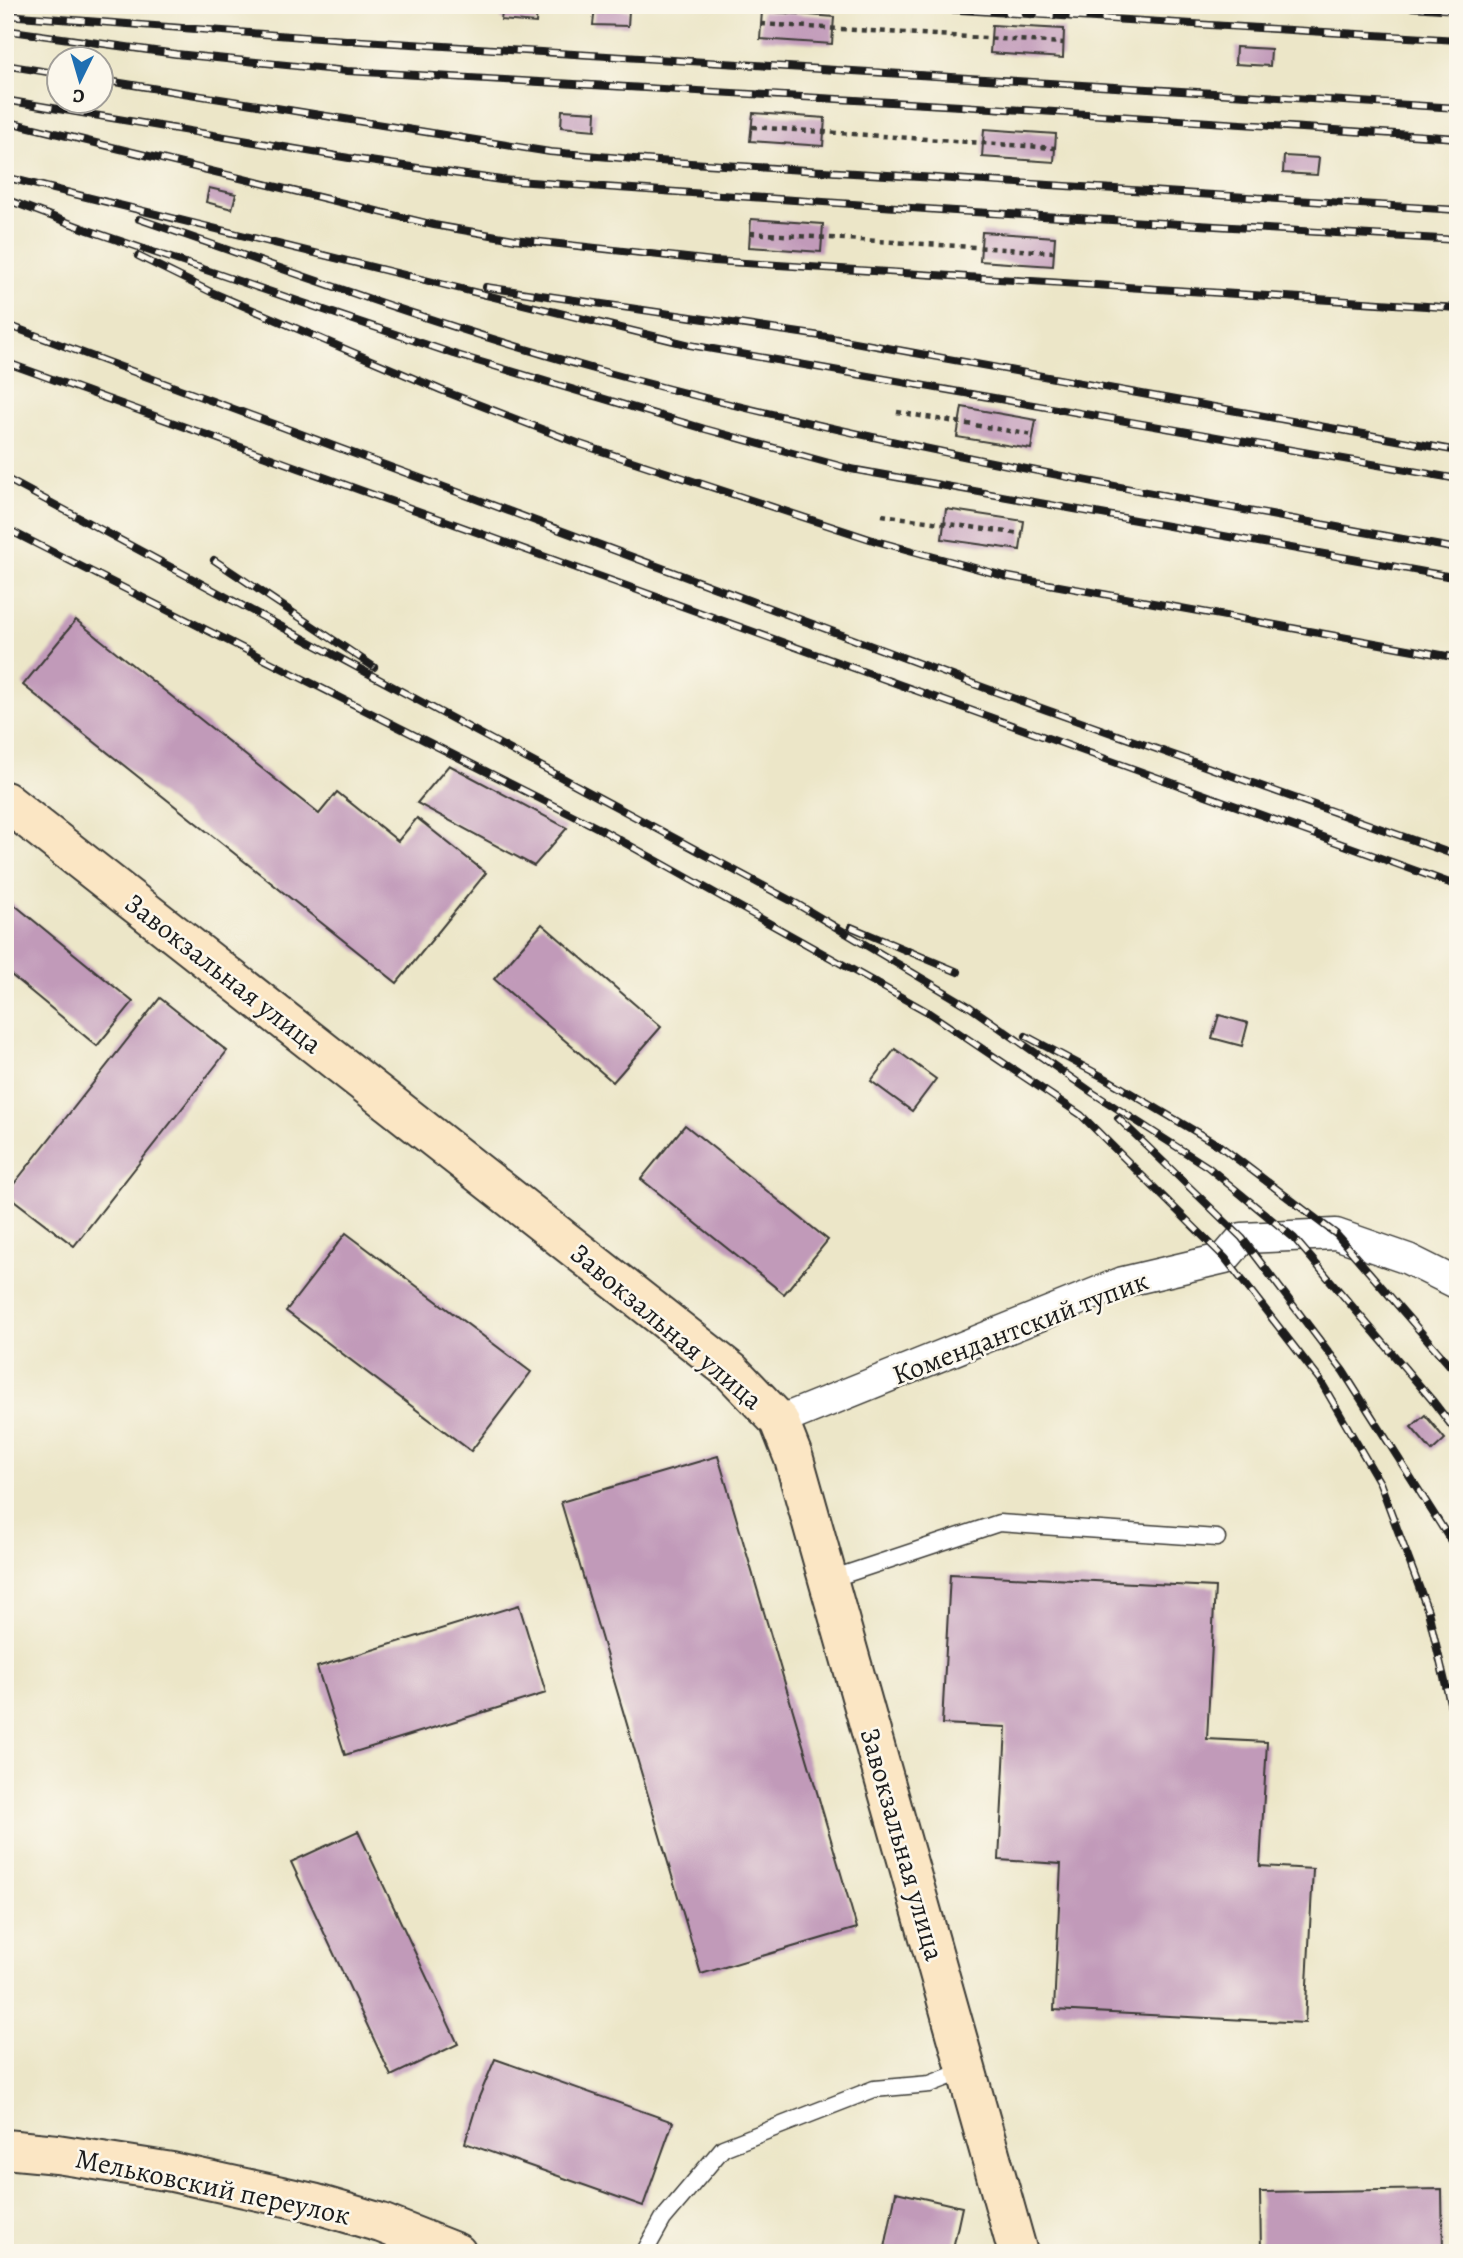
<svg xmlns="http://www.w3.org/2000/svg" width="1463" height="2258" font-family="Alegreya,serif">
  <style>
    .building { fill: #c19ab9 }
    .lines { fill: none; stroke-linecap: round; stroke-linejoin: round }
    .lane-casing { stroke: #3b3a36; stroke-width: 19 }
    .street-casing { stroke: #3b3a36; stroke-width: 33 }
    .secondary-casing { stroke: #3b3a36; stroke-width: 42 }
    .path { stroke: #3b3a36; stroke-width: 4.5; stroke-dasharray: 5 5; stroke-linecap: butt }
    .lane { stroke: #fff; stroke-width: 16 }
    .street { stroke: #fff; stroke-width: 30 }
    .secondary { stroke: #fbe6c4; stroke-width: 38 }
    .rail-casing { stroke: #1c1c1c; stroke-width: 8 }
    .rail { stroke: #fbf7ec; stroke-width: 5; stroke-dasharray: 16; stroke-linecap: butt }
    .labels { text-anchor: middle; stroke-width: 5; stroke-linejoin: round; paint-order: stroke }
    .street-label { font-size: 28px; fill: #1c1c1c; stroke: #fbf7ec }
  </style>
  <rect width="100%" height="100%" fill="#fbf7ec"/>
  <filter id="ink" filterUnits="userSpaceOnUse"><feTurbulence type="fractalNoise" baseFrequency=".0143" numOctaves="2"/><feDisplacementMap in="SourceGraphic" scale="14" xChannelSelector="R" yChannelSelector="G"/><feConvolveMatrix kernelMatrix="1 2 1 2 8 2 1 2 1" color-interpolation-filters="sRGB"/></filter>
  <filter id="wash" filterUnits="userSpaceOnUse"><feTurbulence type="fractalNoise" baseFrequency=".00686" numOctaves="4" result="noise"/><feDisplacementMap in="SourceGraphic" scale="28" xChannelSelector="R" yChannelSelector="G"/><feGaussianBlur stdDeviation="1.57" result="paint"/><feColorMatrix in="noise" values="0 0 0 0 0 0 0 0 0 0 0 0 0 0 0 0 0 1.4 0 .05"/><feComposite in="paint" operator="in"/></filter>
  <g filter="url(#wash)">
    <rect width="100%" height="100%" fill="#ece6c8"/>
    <g id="blocks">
      <g class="building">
        <polygon points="503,5 537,5 536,23 501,20"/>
        <polygon points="595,7 629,10 628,26 593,25"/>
        <polygon points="762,11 834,17 832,44 760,39"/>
        <polygon points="992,25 1064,29 1063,58 990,53"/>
        <polygon points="1236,47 1271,49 1270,66 1235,64"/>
        <polygon points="562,110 596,112 595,130 561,127"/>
        <polygon points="753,113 825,118 823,146 750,141"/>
        <polygon points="984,129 1056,134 1054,162 982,157"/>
        <polygon points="1284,156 1319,158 1317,175 1283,173"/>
        <polygon points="209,188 236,194 232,209 206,202"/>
        <polygon points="751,219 823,224 821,252 749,247"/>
        <polygon points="982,232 1055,237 1053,266 980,261"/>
        <polygon points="962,407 1036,420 1031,449 957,437"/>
        <polygon points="946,509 1024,521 1020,550 942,539"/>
        <polygon points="76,620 319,814 337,792 398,841 417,818 486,873 397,983 23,685"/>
        <polygon points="449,765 567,828 534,866 417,803"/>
        <polygon points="5,897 133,1002 97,1046 5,970"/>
        <polygon points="542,924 661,1027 613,1082 494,979"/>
        <polygon points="160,998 227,1051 74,1246 6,1194"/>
        <polygon points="1219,1015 1248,1023 1242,1046 1212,1038"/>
        <polygon points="895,1049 936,1079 912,1111 871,1081"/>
        <polygon points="685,1125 828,1240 784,1294 641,1179"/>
        <polygon points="346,1233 531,1372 471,1451 286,1311"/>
        <polygon points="1425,1415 1445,1439 1432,1451 1411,1427"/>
        <polygon points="718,1456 857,1928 701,1974 561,1502"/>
        <polygon points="950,1574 1215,1587 1207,1739 1267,1742 1260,1866 1313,1869 1305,2023 1054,2010 1061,1864 999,1860 1006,1727 942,1724"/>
        <polygon points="519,1605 546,1693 345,1755 317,1667"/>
        <polygon points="358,1831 458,2044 391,2076 291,1862"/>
        <polygon points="495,2059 673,2122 643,2206 465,2143 479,2097"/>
        <polygon points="1442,2189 1443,2253 1261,2253 1260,2192"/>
        <polygon points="896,2192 962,2207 952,2253 884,2253"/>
      </g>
    </g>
  </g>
  <g filter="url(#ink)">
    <use href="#blocks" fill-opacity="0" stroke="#3b3a36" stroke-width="2"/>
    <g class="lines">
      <defs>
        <g id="lane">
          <polyline points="828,1580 999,1523 1217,1538"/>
          <polyline points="644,2253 663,2219 723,2148 874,2089 930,2084 966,2070"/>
        </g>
        <polyline id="street" points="779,1421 1123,1282 1225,1258 1242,1238 1336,1234 1408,1259 1458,1284"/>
        <g id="secondary">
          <polyline points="5,801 732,1372 779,1421 794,1459 1018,2253"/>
          <polyline points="5,2149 57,2154 172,2172 313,2203 381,2223 457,2253"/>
        </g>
      </defs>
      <use href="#lane" class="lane-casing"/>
      <use href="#street" class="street-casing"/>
      <use href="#secondary" class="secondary-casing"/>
      <g class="path">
        <polyline points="761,24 1064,43"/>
        <polyline points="752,127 1055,148"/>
        <polyline points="750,233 1053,252"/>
        <polyline points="897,412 1033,435"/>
        <polyline points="882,515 1022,534"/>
      </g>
      <use href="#lane" class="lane"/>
      <use href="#street" class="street"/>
      <use href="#secondary" class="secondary"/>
      <defs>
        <g id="rail">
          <polyline points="878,5 1458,40"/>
          <polyline points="1376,5 1458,10"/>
          <polyline points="5,15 346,40 1458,108"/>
          <polyline points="5,30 176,54 347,71 961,106 1458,138"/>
          <polyline points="5,65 60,74"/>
          <polyline points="102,80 550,152 658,161 1458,210"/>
          <polyline points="5,100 349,158 501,180 955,211 1458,240"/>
          <polyline points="5,121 434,225 514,239 714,261 1458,308"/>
          <polyline points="5,177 690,345 1458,479"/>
          <polyline points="5,199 88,230 454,354 705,429 851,469 1458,578"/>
          <path d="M139 219C290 271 440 326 594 369 878 447 1168 496 1458 549"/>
          <polyline points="138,256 211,292 441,390 580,444 876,541 1004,576 1458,658"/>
          <polyline points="486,287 821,336 1458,451"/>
          <polyline points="5,324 985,688 1458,856"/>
          <polyline points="5,362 1458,886"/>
          <polyline points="5,478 797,904 970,1007 1093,1093 1208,1167 1294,1238 1432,1400 1458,1434"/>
          <polyline points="5,528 602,830 926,1011 1081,1115 1225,1258 1320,1380 1380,1483 1428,1611 1458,1736"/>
          <polyline points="214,560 374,667"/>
          <polyline points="851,927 958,972"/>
          <polyline points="1026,1036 1105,1078 1220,1146 1336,1234 1458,1375"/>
          <polyline points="1118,1118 1242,1238 1343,1371 1458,1552"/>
        </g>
      </defs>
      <use href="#rail" class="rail-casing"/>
      <use href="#rail" class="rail"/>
    </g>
  </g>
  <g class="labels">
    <g class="street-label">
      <text transform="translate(224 973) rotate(38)" y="10">Завокзальная улица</text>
      <text transform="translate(667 1326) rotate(40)" y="10">Завокзальная улица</text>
      <text transform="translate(1020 1327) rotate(-21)" y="10">Комендантский тупик</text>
      <text transform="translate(903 1844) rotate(74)" y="10">Завокзальная улица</text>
      <text transform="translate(213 2186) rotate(12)" y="10">Мельковский переулок</text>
    </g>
  </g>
  <rect width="1463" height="2258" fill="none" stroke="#fbf7ec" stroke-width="28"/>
  <g transform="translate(80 80) rotate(185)"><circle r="33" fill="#fbf7ec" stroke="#a29f99" stroke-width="2"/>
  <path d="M0-5L12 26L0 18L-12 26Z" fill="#1f6fb2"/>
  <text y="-10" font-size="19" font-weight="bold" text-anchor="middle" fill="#1c1c1c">С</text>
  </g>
</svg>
